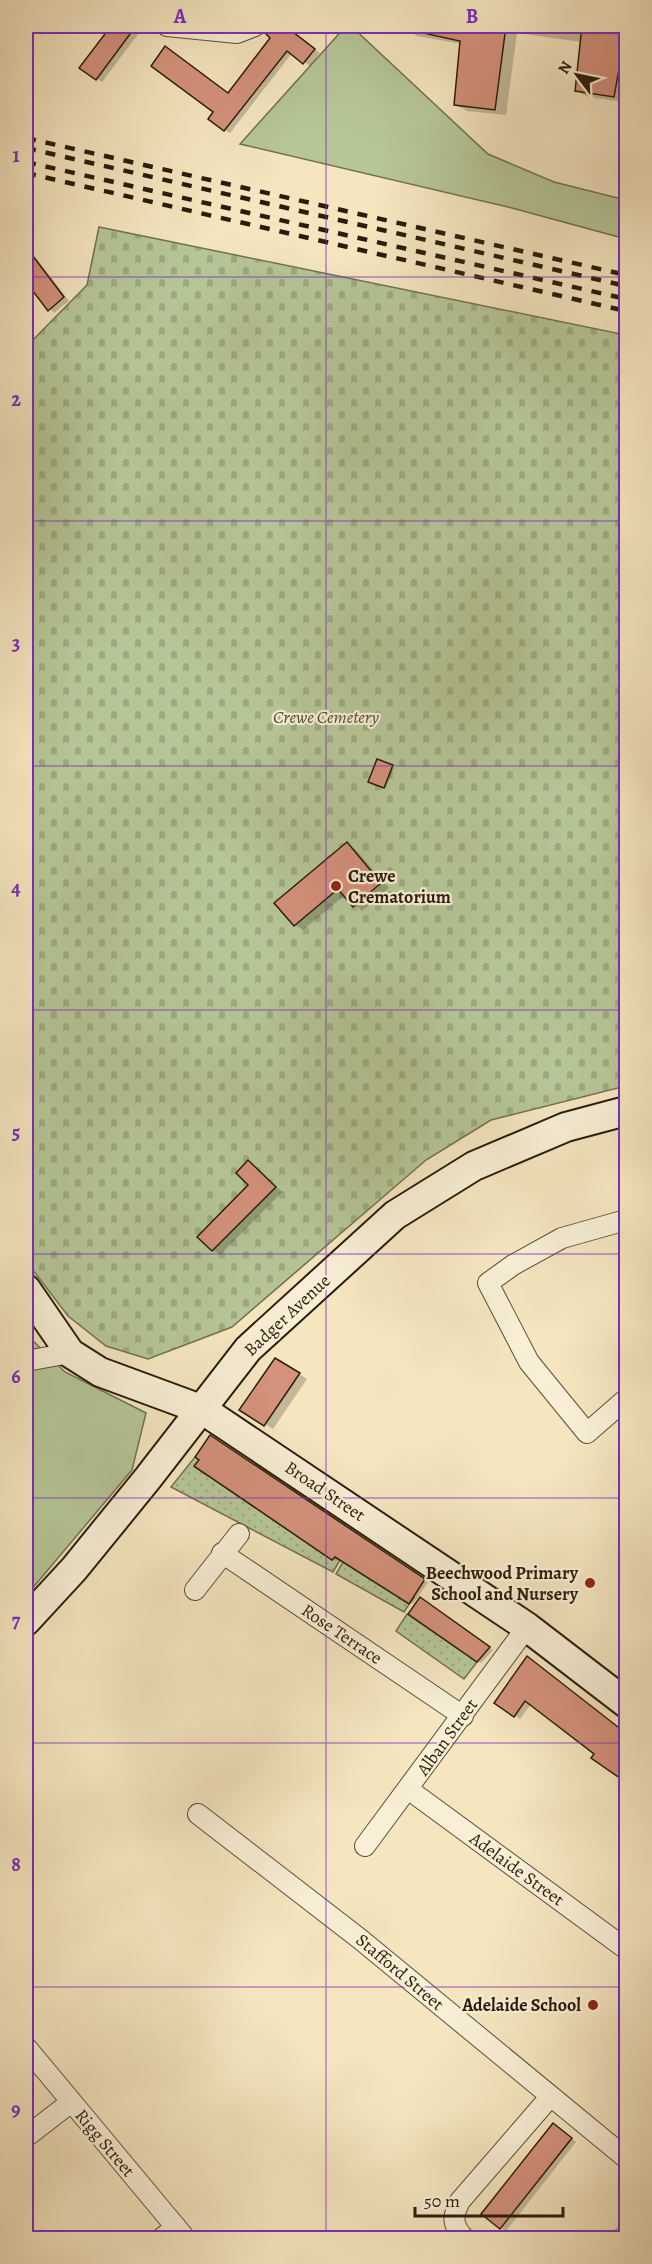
<svg xmlns="http://www.w3.org/2000/svg" width="652" height="2264" font-family="Alegreya,serif">
  <style>
    .cemetery { fill: url(#cemetery-stones); stroke: #707150; stroke-width: 1.5 }
    .park { fill: #b6c697; stroke: #707150; stroke-width: 1.5 }
    .garden { fill: url(#garden-dots); stroke: #707150; stroke-width: 1.5 }
    .shadow { fill: #0003 }
    .building { fill: #d4917b; stroke: #291c0a; stroke-width: 1.5 }
    .lines { fill: none; stroke-linecap: round; stroke-linejoin: round }
    .street-casing { stroke: #5c4e38; stroke-width: 22 }
    .secondary-casing { stroke: #291c0a; stroke-width: 32 }
    .street { stroke: #f8efd6; stroke-width: 20 }
    .secondary { stroke: #f8efd6; stroke-width: 28 }
    .rail { stroke: #291c0a; stroke-width: 4.5; stroke-dasharray: 10 10; stroke-linecap: butt }
    .grid { fill: none; stroke: #7b2cbf; stroke-width: 1.5; stroke-opacity: 0.55 }
    .poi-dot { fill: #8f2418; stroke: #f8efd6; stroke-width: 2 }
    .labels { text-anchor: middle; stroke-width: 4.5; stroke-linejoin: round; paint-order: stroke }
    .park-label { font-size: 18px; font-style: italic; fill: #534f34; stroke: #f8efd6 }
    .poi-label { font-size: 18px; font-weight: bold; fill: #291c0a; stroke: #f8efd6; text-anchor: end }
    .street-label { font-size: 18px; fill: #291c0a; stroke: #f8efd6 }
    .neatline { fill: none; stroke: #7b2cbf; stroke-width: 2 }
    .grid-label { font-size: 20px; text-anchor: middle; font-weight: bold; fill: #7b2cbf }
  </style>
  <defs>
    <pattern id="cemetery-stones" width="16" height="16" patternUnits="userSpaceOnUse" patternTransform="scale(1.5)"><rect width="16" height="16" fill="#b6c697"/><path d="M2 7V4a2 2 0 0 1 4 0v3zM10 15v-3a2 2 0 0 1 4 0v3z" fill="#9caa81"/></pattern>
    <pattern id="garden-dots" width="8" height="8" patternUnits="userSpaceOnUse" patternTransform="scale(1.5)"><rect width="8" height="8" fill="#b6c697"/><path d="M2 2h.1M6 6h.1" fill="none" stroke="#9caa81" stroke-width="1.8" stroke-linecap="round"/></pattern>
  </defs>
  <rect width="100%" height="100%" fill="#f5e6c0"/>
  <filter id="stains"><feTurbulence type="fractalNoise" baseFrequency=".00333" numOctaves="4"/><feColorMatrix values="0 0 0 0 .2 0 0 0 0 .09 0 0 0 0 .02 0 0 0 .5 -.17"/></filter>
  <radialGradient id="worn" r=".72"><stop offset=".6" stop-color="#630" stop-opacity="0"/><stop offset="1" stop-color="#630" stop-opacity=".3"/></radialGradient>
  <polygon class="cemetery" points="99,227 626,335 626,1086 491,1120 426,1160 232,1327 148,1359 106,1346 68,1316 26,1261 26,347 87,285"/>
  <g class="park">
    <polygon points="346,26 351,26 488,154 554,182 626,200 626,239 512,208 240,144"/>
    <polygon points="26,1334 65,1372 146,1413 132,1470 26,1596"/>
  </g>
  <g class="garden">
    <polygon points="195,1457 199,1460 195,1467 208,1476 213,1469 219,1473 215,1480 332,1560 338,1552 343,1555 333,1572 171,1487"/>
    <polygon points="347,1555 404,1601 409,1594 414,1597 404,1612 336,1574"/>
    <polygon points="407,1614 477,1662 464,1679 396,1631"/>
  </g>
  <g class="shadow">
    <polygon points="113,26 138,26 142,29 102,82 82,68"/>
    <polygon points="275,26 284,26 320,53 310,66 292,53 230,133 225,130 228,94 272,38 268,34"/>
    <polygon points="407,26 626,26 625,102 588,97 577,91 582,42 517,33 506,115 467,111 456,105 462,44 417,36 406,29"/>
    <polygon points="26,45 35,52 26,64"/>
    <polygon points="26,245 69,301 54,313 26,280"/>
    <polygon points="392,767 394,768 386,788 372,783"/>
    <polygon points="347,844 355,849 389,888 362,911 345,895 303,930 295,925"/>
    <polygon points="249,1162 282,1192 220,1255 213,1250 250,1185"/>
    <polygon points="284,1364 307,1379 273,1429 265,1424"/>
    <polygon points="210,1437 428,1582 413,1604 338,1558 336,1561 333,1559 197,1466"/>
    <polygon points="424,1602 493,1650 481,1663 477,1661"/>
    <polygon points="532,1661 596,1754 531,1704 520,1719 496,1702"/>
    <polygon points="559,2128 576,2142 506,2231 501,2228"/>
    <polygon points="626,2220 626,2238 604,2238"/>
  </g>
  <g class="building">
    <polygon points="111,26 136,26 96,80 79,68"/>
    <polygon points="273,26 285,26 315,49 303,64 287,51 224,131 208,119 213,112 151,66 165,46 228,93 270,38 266,34"/>
    <polygon points="423,26 506,26 495,110 454,105 460,41 423,33"/>
    <polygon points="582,26 627,26 614,97 575,91"/>
    <polygon points="26,247 64,297 48,311 26,282"/>
    <polygon points="377,759 393,765 384,788 368,782"/>
    <polygon points="347,842 381,883 353,907 338,889 294,926 274,903"/>
    <polygon points="248,1160 276,1187 212,1251 197,1237 248,1185 236,1173"/>
    <polygon points="275,1358 300,1373 264,1426 239,1410"/>
    <polygon points="210,1435 425,1579 409,1604 335,1557 332,1560 194,1466 199,1460 195,1457"/>
    <polygon points="420,1597 490,1647 477,1662 408,1614"/>
    <polygon points="527,1656 627,1734 627,1783 591,1758 594,1754 525,1701 514,1717 494,1703"/>
    <polygon points="553,2123 572,2138 500,2229 481,2214"/>
  </g>
  <g class="lines">
    <defs>
      <g id="street">
        <polyline points="167,26 237,33 255,26"/>
        <polyline points="626,1220 562,1238 513,1265 488,1283 529,1362 587,1433 626,1399"/>
        <polyline points="26,1361 70,1353"/>
        <polyline points="222,1553 463,1716"/>
        <polyline points="195,1590 239,1534"/>
        <polyline points="408,1789 626,1949"/>
        <polyline points="198,1814 360,1939 626,2158"/>
        <polyline points="365,1846 527,1627"/>
        <polyline points="26,2047 185,2238"/>
        <polyline points="26,2137 70,2103"/>
        <polyline points="162,2238 176,2227"/>
        <path d="M464 2238C452 2225 452 2217 460 2201L550 2097"/>
      </g>
      <g id="secondary">
        <polyline points="26,1289 70,1353 100,1372 203,1410 527,1627 626,1703"/>
        <polyline points="26,1621 74,1569 148,1478 248,1349 395,1215 474,1166 566,1127 626,1111"/>
      </g>
    </defs>
    <use href="#street" class="street-casing"/>
    <use href="#secondary" class="secondary-casing"/>
    <use href="#street" class="street"/>
    <use href="#secondary" class="secondary"/>
    <g class="rail">
      <polyline points="26,138 626,275"/>
      <polyline points="26,148 626,286"/>
      <polyline points="26,162 626,299"/>
      <polyline points="26,173 626,311"/>
    </g>
  </g>
  <path class="grid" d="M326 26V2238M26 277H626M26 521H626M26 766H626M26 1010H626M26 1254H626M26 1498H626M26 1743H626M26 1987H626"/>
  <g class="poi-dot">
    <circle cx="336" cy="886" r="6"/>
    <circle cx="590" cy="1583" r="6"/>
    <circle cx="593" cy="2005" r="6"/>
  </g>
  <g class="labels">
    <g class="park-label">
      <text x="326" y="723">Crewe Cemetery</text>
    </g>
    <g class="poi-label">
      <text x="348" y="882" text-anchor="start">Crewe<tspan x="348" dy="21">Crematorium</tspan></text>
      <text x="578" y="1579">Beechwood Primary<tspan x="578" dy="21">School and Nursery</tspan></text>
      <text x="581" y="2011">Adelaide School</text>
    </g>
    <g class="street-label">
      <text transform="translate(287 1315) rotate(-43)" y="6">Badger Avenue</text>
      <text transform="translate(325 1491) rotate(34)" y="6">Broad Street</text>
      <text transform="translate(342 1634) rotate(34)" y="6">Rose Terrace</text>
      <text transform="translate(447 1737) rotate(-54)" y="6">Alban Street</text>
      <text transform="translate(517 1869) rotate(36)" y="6">Adelaide Street</text>
      <text transform="translate(400 1972) rotate(40)" y="6">Stafford Street</text>
      <text transform="translate(105 2143) rotate(50)" y="6">Rigg Street</text>
    </g>
  </g>
  <rect width="652" height="2264" fill="none" stroke="#f5e6c0" stroke-width="66"/>
  <g transform="translate(577 75) rotate(302)" stroke="#f8efd6" stroke-width="4.5" paint-order="stroke">
  <path d="M0-4.5L10 22L0 15L-10 22Z" fill="#291c0a"/>
  <text y="-9" font-size="16" font-weight="bold" text-anchor="middle" fill="#291c0a">N</text>
  </g>
  <path d="M415 2207v9h148v-9" fill="none" stroke="#291c0a" stroke-width="3"/>
  <text x="424" y="2207" font-size="18" fill="#291c0a" stroke="#f8efd6" stroke-width="4.5" paint-order="stroke">50 m</text>
  <rect x="33" y="33" width="586" height="2198" class="neatline"/>
  <g class="grid-label">
    <text x="180" y="23">A</text>
    <text x="472" y="23">B</text>
    <text x="16" y="162">1</text>
    <text x="16" y="406">2</text>
    <text x="16" y="650">3</text>
    <text x="16" y="895">4</text>
    <text x="16" y="1139">5</text>
    <text x="16" y="1383">6</text>
    <text x="16" y="1627">7</text>
    <text x="16" y="1871">8</text>
    <text x="16" y="2116">9</text>
  </g>
  <rect width="100%" height="100%" filter="url(#stains)"/>
  <rect width="100%" height="100%" fill="url(#worn)"/>
</svg>
